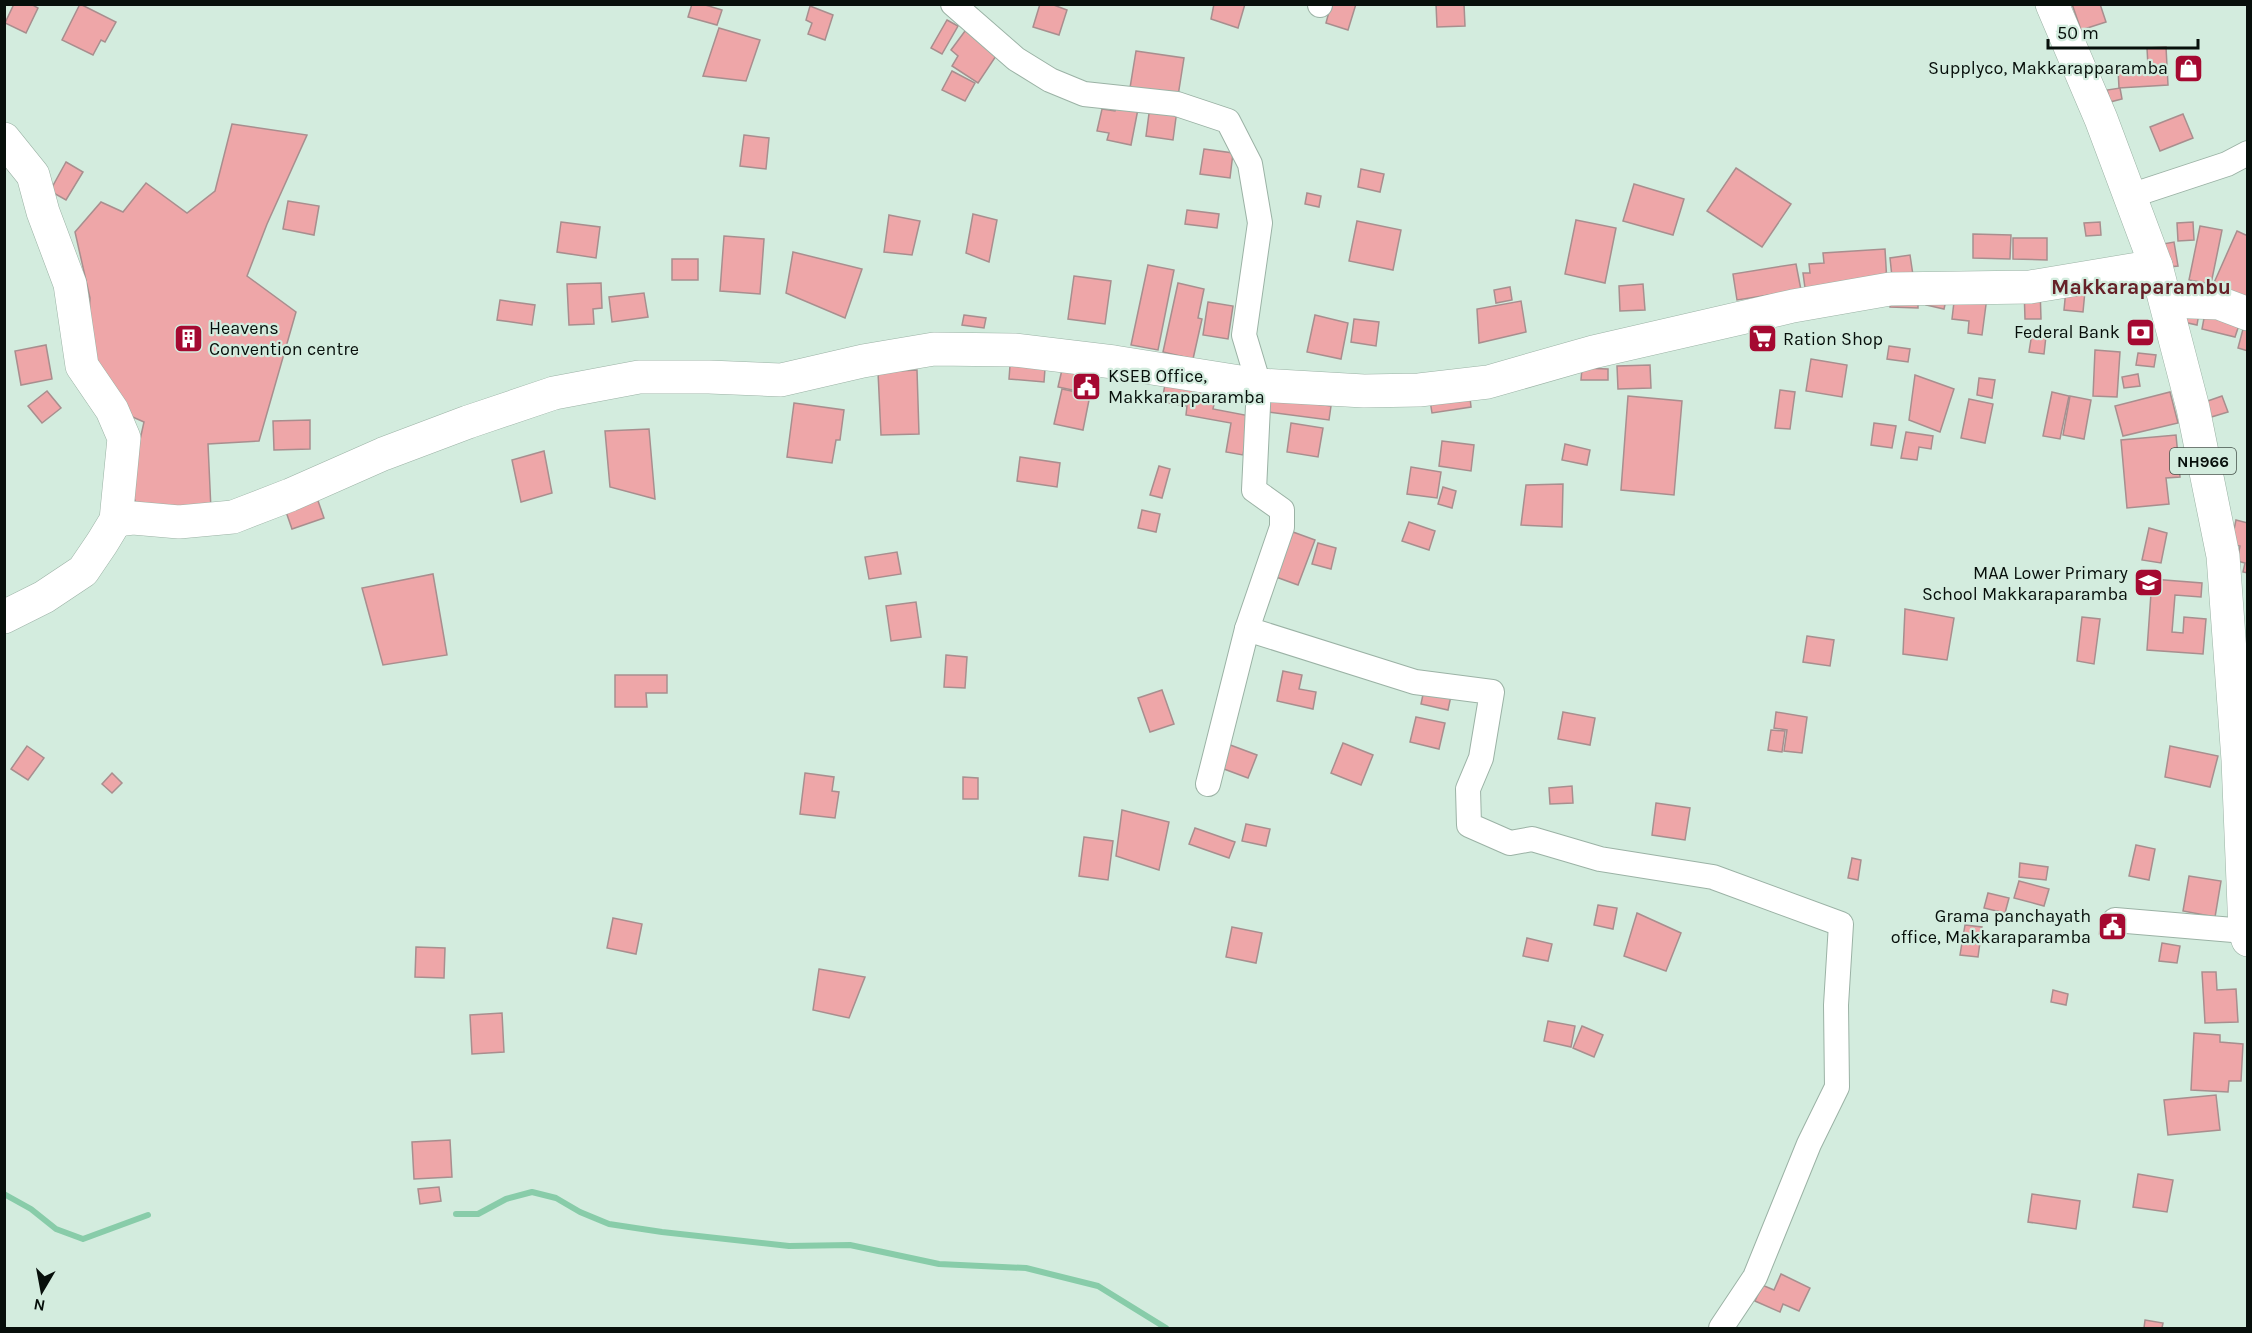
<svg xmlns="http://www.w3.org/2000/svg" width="2252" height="1333" font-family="Karla,sans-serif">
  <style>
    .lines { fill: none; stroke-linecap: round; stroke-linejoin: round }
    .stream { stroke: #88cca9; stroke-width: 6 }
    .building { fill: #eea6a8; stroke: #a88e8e; stroke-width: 1.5 }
    .street-casing { stroke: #9bb2a5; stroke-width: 26 }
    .secondary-casing { stroke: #9bb2a5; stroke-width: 34 }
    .highway-casing { stroke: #9bb2a5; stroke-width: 34 }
    .street { stroke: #fff; stroke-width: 24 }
    .secondary { stroke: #fff; stroke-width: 33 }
    .highway { stroke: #fff; stroke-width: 33 }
    .labels { text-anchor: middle; stroke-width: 4.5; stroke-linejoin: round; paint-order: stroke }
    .shield { fill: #d3ecde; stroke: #44514a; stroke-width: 1.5 }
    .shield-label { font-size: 16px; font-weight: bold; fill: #070f0b }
    .poi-label { font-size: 18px; fill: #070f0b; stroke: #d3ecde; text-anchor: end }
    .quarter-label { font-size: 21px; font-weight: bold; fill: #662128; stroke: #d3ecde }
  </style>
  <rect width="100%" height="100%" fill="#d3ecde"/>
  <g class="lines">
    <g class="stream">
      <polyline points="4,1194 31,1209 56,1229 83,1239 148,1215"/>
      <polyline points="456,1214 478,1214 506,1199 532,1192 556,1198 580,1212 609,1224 662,1232 789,1246 850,1245 939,1264 1026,1268 1098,1286 1166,1328"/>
    </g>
  </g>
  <g class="building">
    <polygon points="14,4 31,4 38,8 26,33 5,23"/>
    <polygon points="80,4 116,22 105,42 101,40 93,55 62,40"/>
    <polygon points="692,4 702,4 722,10 717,25 688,17"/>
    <polygon points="1040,4 1051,4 1067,10 1059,35 1033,27"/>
    <polygon points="1214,4 1245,4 1238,28 1211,19"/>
    <polygon points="1331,4 1356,4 1348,30 1326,23"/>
    <polygon points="1436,4 1464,4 1465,26 1437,27"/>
    <polygon points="2072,4 2100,4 2106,22 2081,30"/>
    <polygon points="810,6 833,15 825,40 808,34 812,23 806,20"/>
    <polygon points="947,20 958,26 942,54 931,48"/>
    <polygon points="719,28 760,40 746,81 703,76"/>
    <polygon points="965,31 998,53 978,83 952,66 958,56 951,50"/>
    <polygon points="2166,47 2168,85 2119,88 2118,68 2148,66 2147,48"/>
    <polygon points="1136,51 1184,58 1178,96 1130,88"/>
    <polygon points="952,71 975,83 965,101 942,90"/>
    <polygon points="2120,88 2122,99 2110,102 2107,90"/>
    <polygon points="1117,105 1138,109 1131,145 1107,140 1109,133 1097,131 1102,109 1115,111"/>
    <polygon points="1150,106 1177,110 1173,140 1146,136"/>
    <polygon points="2183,114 2193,138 2160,151 2150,127"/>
    <polygon points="232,124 307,135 267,224 247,276 296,312 259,441 208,444 211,510 137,507 130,485 144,422 119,411 86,365 90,298 75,232 101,202 123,212 146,183 187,213 215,191"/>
    <polygon points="744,135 769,138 766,169 740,166"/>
    <polygon points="1204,149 1233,153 1230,178 1200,174"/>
    <polygon points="66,162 83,172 66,200 50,191"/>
    <polygon points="1736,168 1791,204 1762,247 1707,211"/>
    <polygon points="1361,169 1384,174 1380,192 1358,187"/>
    <polygon points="1634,184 1684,199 1673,235 1623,221"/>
    <polygon points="1307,193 1321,196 1319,207 1305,204"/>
    <polygon points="288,201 319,206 314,235 283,229"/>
    <polygon points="1187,210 1219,214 1217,228 1185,224"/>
    <polygon points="973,214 997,220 989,262 966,253"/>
    <polygon points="889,215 920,221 912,255 884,252"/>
    <polygon points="1576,220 1616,228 1605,283 1565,274"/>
    <polygon points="1357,221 1401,230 1393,270 1349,261"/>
    <polygon points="561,222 600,227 596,258 557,252"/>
    <polygon points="2100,222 2101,235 2086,236 2084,223"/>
    <polygon points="2193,222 2194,240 2178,241 2177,223"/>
    <polygon points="2200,226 2222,230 2211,284 2189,280"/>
    <polygon points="2237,231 2248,236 2248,300 2213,285"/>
    <polygon points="1973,234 2011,235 2010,259 1973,258"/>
    <polygon points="724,236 764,239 760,294 720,291"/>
    <polygon points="2013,238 2047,238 2047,260 2013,259"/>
    <polygon points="2174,242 2178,266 2161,268 2157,245"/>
    <polygon points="1885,249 1887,283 1805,288 1803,273 1810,273 1809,264 1824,263 1823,253"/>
    <polygon points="793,252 862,269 845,318 786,293"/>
    <polygon points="1910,255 1913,275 1892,277 1890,258"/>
    <rect x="672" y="259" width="26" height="21"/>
    <polygon points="1796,264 1801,290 1737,300 1733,274"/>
    <polygon points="1148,265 1174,270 1158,350 1131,345"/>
    <polygon points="1074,276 1111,281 1105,324 1068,319"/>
    <polygon points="601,283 602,308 593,309 594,324 569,325 567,284"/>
    <polygon points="1178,283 1204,289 1198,318 1202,319 1193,359 1163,352"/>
    <polygon points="1643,284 1645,310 1620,311 1619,286"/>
    <polygon points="1510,287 1512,300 1496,303 1494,290"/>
    <polygon points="2024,288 2040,288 2041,319 2025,319"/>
    <polygon points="2066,289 2085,291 2083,312 2064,310"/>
    <polygon points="644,293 648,317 612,322 609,297"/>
    <polygon points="1955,293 1987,297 1982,335 1968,333 1969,321 1952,319"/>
    <polygon points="1928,296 1946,300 1944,309 1926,305"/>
    <polygon points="1890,297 1918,298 1918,308 1890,307"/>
    <polygon points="500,300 535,305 532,325 497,320"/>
    <polygon points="1521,301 1526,332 1479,343 1477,309"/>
    <polygon points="1208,302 1233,306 1228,339 1203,335"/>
    <polygon points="2199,313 2197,325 2179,321"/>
    <polygon points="2205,313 2240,322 2235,337 2202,329"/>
    <polygon points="964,315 986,318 984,328 962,325"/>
    <polygon points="1315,315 1348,323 1341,359 1307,352"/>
    <polygon points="1354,319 1379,322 1376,346 1351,342"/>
    <polygon points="2243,329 2248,330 2248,351 2238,348"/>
    <polygon points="2032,333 2046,336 2044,354 2029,352"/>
    <polygon points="46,345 52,379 21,385 15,351"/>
    <polygon points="1889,346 1910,349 1908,362 1887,359"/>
    <polygon points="2095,350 2120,352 2117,397 2093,396"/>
    <polygon points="1011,352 1046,355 1044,382 1009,379"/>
    <polygon points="2138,353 2156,355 2154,367 2136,365"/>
    <polygon points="1811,359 1847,365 1842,397 1806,391"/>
    <polygon points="1064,361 1097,369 1092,394 1058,387"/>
    <polygon points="1650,365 1651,388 1618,389 1617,366"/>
    <polygon points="1582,368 1608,369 1608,380 1581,380"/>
    <polygon points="917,370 919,434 881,435 878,372"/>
    <polygon points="2138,374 2140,386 2124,388 2122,377"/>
    <polygon points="1915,375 1954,389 1940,432 1909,420"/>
    <polygon points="1979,378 1995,380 1992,398 1977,395"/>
    <polygon points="1165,384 1216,394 1213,409 1250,416 1243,455 1226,452 1231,423 1186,415 1187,406 1162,402"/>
    <polygon points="1469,388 1471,407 1432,413 1429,394"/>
    <polygon points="1062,389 1090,395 1083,430 1054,424"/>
    <polygon points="1780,390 1795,392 1790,429 1775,428"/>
    <polygon points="47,391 61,408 42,423 28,406"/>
    <polygon points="2052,392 2069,396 2060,439 2043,436"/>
    <polygon points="2170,392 2178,423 2123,436 2115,406"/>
    <polygon points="1628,396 1682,401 1674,495 1621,490"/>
    <polygon points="2070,396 2091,400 2084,439 2063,435"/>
    <polygon points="2222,396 2228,412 2208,418 2202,403"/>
    <polygon points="1270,398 1331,406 1329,420 1268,412"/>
    <polygon points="1969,399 1993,404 1985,443 1961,438"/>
    <polygon points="794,403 844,410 840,440 836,440 832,463 787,457"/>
    <polygon points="310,420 310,449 274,450 273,421"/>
    <polygon points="1291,423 1323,428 1318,457 1287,452"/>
    <polygon points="1874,423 1896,426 1892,448 1871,445"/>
    <polygon points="649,429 655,499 610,487 605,431"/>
    <polygon points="1906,432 1933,436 1931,449 1919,447 1917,460 1901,458"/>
    <polygon points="2176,435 2180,477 2166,478 2169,504 2127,508 2121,440"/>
    <polygon points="1442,441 1474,445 1471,471 1439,466"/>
    <polygon points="1565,444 1590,450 1587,465 1562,460"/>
    <polygon points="544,451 552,493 521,502 512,460"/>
    <polygon points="1020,457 1060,463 1057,487 1017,481"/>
    <polygon points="1159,466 1170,469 1162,498 1150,495"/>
    <polygon points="1411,467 1441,472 1437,498 1407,494"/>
    <polygon points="1563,484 1562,527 1521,525 1526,485"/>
    <polygon points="1443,487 1456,491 1452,508 1438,504"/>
    <polygon points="316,495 324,518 292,529 284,506"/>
    <polygon points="1142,510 1160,514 1156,532 1138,528"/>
    <polygon points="2236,520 2248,523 2248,573 2243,572 2245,563 2237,561 2240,546 2231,544"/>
    <polygon points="1409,522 1435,531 1429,550 1402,541"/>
    <polygon points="2149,528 2167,533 2161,563 2142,560"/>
    <polygon points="1293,532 1315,540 1298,585 1276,577"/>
    <polygon points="1318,543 1336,548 1331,569 1312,564"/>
    <polygon points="897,552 901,574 869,579 865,557"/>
    <polygon points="433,574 447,655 383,665 362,588"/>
    <polygon points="2152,579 2202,583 2201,597 2175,595 2172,632 2183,633 2184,617 2206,619 2203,654 2147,650"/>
    <polygon points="916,602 921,637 891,641 886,606"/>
    <polygon points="1905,609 1954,618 1947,660 1903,654"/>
    <polygon points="2082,617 2100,619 2094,664 2077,661"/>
    <polygon points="1807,636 1834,640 1830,666 1803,662"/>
    <polygon points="946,655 967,657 965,688 944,687"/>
    <polygon points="1283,671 1302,675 1299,689 1316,692 1313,709 1277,701"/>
    <polygon points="615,675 667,675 667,693 646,693 647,707 615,707"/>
    <polygon points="1425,685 1452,691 1448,710 1421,704"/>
    <polygon points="1162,690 1174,724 1150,732 1138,698"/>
    <polygon points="1563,712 1595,718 1590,745 1558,739"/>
    <polygon points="1776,712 1807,717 1802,753 1784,751 1787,730 1774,728"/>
    <polygon points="1416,717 1445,723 1439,749 1410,742"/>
    <polygon points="1771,730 1785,731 1782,752 1768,750"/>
    <polygon points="1225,743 1257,755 1248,778 1216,766"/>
    <polygon points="1343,743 1373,755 1361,785 1331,773"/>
    <polygon points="27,746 44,758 28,780 11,769"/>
    <polygon points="2170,746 2218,756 2210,787 2165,777"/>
    <polygon points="112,773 122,783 112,793 102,784"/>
    <polygon points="805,773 834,777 832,791 839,792 835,818 800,814"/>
    <polygon points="963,777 978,778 978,799 963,799"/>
    <polygon points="1572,786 1573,803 1550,804 1549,788"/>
    <polygon points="1656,803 1690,808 1685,840 1652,835"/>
    <polygon points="1122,810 1169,822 1159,870 1116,856"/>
    <polygon points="1246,824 1270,829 1266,846 1242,841"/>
    <polygon points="1195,828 1235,842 1229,858 1189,844"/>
    <polygon points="1084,837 1113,841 1108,880 1079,876"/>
    <polygon points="2136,845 2155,849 2149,880 2129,876"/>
    <polygon points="1852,858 1861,860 1858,880 1848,878"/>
    <polygon points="2020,863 2048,867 2046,880 2019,877"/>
    <polygon points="2189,876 2221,881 2215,917 2183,911"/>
    <polygon points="2019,881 2049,889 2044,906 2014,898"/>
    <polygon points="1988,893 2009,898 2005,913 1984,908"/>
    <polygon points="1598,905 1617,908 1613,929 1594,925"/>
    <polygon points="1637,913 1681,933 1666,971 1624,956"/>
    <polygon points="2103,914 2125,918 2121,938 2099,934"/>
    <polygon points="613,918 642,924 636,954 607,948"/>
    <polygon points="1965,925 1982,927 1978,957 1960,955"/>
    <polygon points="1232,927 1262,933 1256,963 1226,957"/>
    <polygon points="1527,938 1552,944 1548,961 1523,956"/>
    <polygon points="2162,943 2180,946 2177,963 2159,961"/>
    <polygon points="416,947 445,948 444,978 415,977"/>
    <polygon points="819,969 865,977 849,1018 813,1010"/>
    <polygon points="2202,972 2216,972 2217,990 2236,989 2238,1022 2205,1023"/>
    <polygon points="2053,990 2068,994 2066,1005 2051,1002"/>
    <polygon points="502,1013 504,1052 472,1054 470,1015"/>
    <polygon points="1548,1021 1575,1026 1571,1047 1544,1041"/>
    <polygon points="1582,1026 1603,1035 1594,1057 1573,1048"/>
    <polygon points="2194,1033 2220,1035 2220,1042 2243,1044 2241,1081 2229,1081 2228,1092 2191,1090"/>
    <polygon points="2216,1095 2220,1130 2168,1135 2164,1100"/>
    <polygon points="450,1140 452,1177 414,1179 412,1142"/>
    <polygon points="2138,1174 2173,1180 2167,1212 2133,1207"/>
    <polygon points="439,1187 441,1201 420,1204 418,1189"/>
    <polygon points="2032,1194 2080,1201 2076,1229 2028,1222"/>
    <polygon points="1781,1274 1810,1288 1799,1311 1783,1304 1780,1312 1755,1301 1762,1285 1774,1290"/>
    <polygon points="2145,1320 2163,1323 2162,1328 2144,1328"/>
  </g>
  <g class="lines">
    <defs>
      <g id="street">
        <polyline points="953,4 1016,59 1050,80 1084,94 1177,104 1228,121 1250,164 1260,223 1244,335 1259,385 1254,490 1282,510 1282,527 1247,629 1415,682 1492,692 1481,758 1468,789 1469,825 1510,843 1532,839 1600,859 1713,877 1841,924 1836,1005 1837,1087 1809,1144 1755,1277 1721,1328"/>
        <polyline points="1320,5 1320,4"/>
        <polyline points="2130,196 2227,164 2248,153"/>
        <polyline points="1208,784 1247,629"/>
        <polyline points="2115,920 2245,931"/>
      </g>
      <g id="secondary">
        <polyline points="4,139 33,175 43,212 70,284 82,366 112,410 124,438 116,520 102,543 83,571 44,597 4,617"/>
        <polyline points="2167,301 2219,303 2248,314"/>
        <polyline points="116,520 133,518 179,522 233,517 290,495 383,454 468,422 554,393 639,377 709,377 781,380 863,361 934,349 1014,350 1114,362 1259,385 1364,391 1419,390 1488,382 1593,352 1793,306 1890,289 2030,287 2156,266"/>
      </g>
      <polyline id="highway" points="2052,4 2101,119 2156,266 2193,408 2223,556 2238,760 2245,931 2248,940"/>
    </defs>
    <use href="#street" class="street-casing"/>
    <use href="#secondary" class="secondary-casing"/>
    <use href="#highway" class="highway-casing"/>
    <use href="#street" class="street"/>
    <use href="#secondary" class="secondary"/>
    <use href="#highway" class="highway"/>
  </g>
  <defs>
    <symbol id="shop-square" viewBox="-11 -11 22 22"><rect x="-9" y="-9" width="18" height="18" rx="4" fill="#a50931" stroke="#d3ecde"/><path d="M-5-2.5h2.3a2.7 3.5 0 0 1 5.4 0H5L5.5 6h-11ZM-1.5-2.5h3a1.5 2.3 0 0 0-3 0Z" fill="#fff"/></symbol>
    <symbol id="bank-square" viewBox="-11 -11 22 22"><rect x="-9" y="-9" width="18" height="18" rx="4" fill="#a50931" stroke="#d3ecde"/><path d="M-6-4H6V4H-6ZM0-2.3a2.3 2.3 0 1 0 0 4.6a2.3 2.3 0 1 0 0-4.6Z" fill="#fff"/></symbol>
    <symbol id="building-square" viewBox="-11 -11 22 22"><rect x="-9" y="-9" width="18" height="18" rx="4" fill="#a50931" stroke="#d3ecde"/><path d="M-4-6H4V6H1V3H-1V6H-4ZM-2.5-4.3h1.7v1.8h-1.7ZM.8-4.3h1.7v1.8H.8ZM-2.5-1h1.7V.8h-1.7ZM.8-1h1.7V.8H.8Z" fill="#fff"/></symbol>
    <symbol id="supermarket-square" viewBox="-11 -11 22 22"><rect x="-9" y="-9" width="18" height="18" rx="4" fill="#a50931" stroke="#d3ecde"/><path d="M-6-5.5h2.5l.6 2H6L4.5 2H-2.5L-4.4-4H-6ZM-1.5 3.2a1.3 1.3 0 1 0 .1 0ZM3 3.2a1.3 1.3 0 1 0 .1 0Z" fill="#fff"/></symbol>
    <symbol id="civic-square" viewBox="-11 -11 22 22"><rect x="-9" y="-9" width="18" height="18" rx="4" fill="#a50931" stroke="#d3ecde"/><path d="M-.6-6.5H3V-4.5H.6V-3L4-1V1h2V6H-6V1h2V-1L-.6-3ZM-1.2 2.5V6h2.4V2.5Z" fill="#fff"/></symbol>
    <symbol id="school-square" viewBox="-11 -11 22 22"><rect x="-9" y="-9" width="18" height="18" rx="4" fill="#a50931" stroke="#d3ecde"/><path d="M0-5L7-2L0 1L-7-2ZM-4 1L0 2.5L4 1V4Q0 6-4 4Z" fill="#fff"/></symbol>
  </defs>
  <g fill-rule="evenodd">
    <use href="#shop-square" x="2172" y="52" width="33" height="33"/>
    <use href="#bank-square" x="2124" y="316" width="33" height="33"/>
    <use href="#building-square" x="172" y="322" width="33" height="33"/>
    <use href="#supermarket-square" x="1746" y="322" width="33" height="33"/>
    <use href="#civic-square" x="1070" y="370" width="33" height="33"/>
    <use href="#school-square" x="2132" y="566" width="33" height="33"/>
    <use href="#civic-square" x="2096" y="910" width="33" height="33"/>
  </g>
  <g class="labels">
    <rect class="shield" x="2170" y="448" width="66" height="26" rx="4.5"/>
    <g class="shield-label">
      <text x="2203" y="467">NH966</text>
    </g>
    <g class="poi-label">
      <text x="2168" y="74">Supplyco, Makkarapparamba</text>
      <text x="209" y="334" text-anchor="start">Heavens<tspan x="209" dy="21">Convention centre</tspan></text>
      <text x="2120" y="338">Federal Bank</text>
      <text x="1783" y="345" text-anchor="start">Ration Shop</text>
      <text x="1108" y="382" text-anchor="start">KSEB Office,<tspan x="1108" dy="21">Makkarapparamba</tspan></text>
      <text x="2128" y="579">MAA Lower Primary<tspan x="2128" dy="21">School Makkaraparamba</tspan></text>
      <text x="2091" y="922">Grama panchayath<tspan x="2091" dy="21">office, Makkaraparamba</tspan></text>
    </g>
    <g class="quarter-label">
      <text x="2141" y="294">Makkaraparambu</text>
    </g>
  </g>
  <rect width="2252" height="1333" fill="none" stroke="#070f0b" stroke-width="12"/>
  <g transform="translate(42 1291) rotate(190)" stroke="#d3ecde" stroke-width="4.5" paint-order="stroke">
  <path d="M0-4.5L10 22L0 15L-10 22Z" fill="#070f0b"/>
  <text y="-9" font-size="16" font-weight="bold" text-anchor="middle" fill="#070f0b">N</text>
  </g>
  <path d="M2048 39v9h150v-9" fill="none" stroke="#070f0b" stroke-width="3"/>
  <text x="2057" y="39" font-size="18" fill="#070f0b" stroke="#d3ecde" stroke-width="4.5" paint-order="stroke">50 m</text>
</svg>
